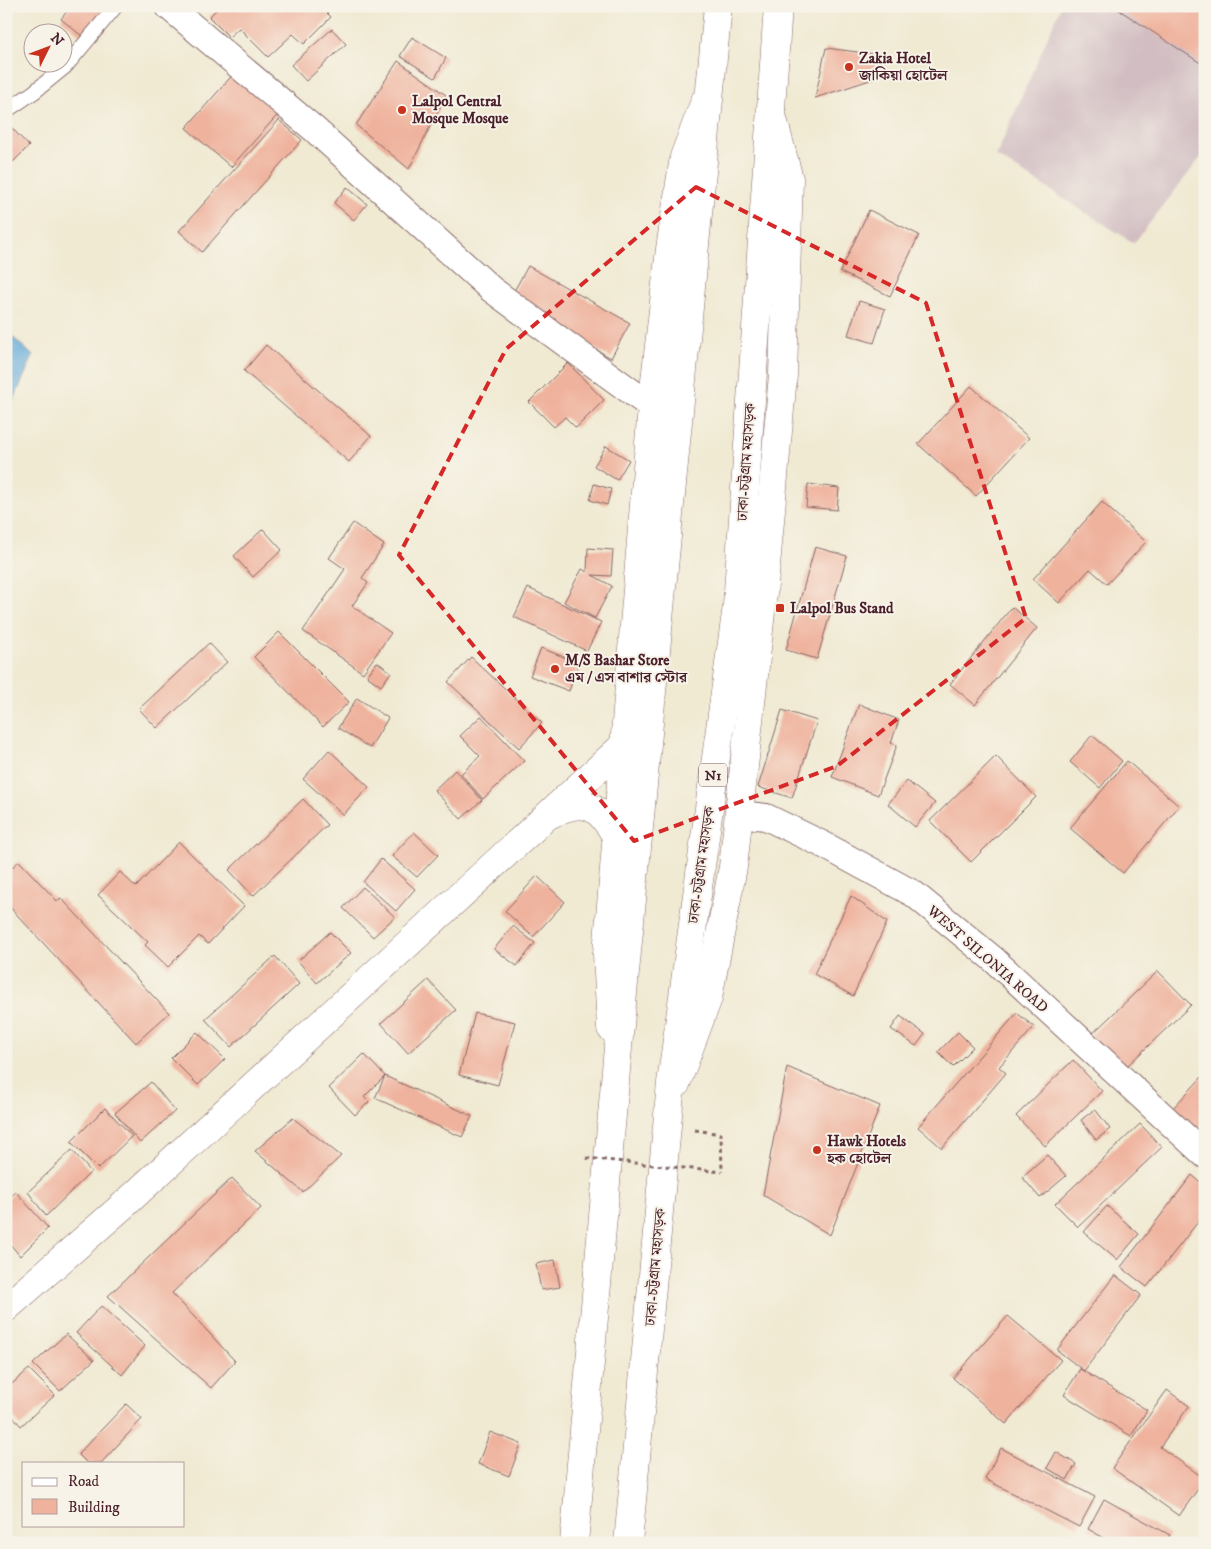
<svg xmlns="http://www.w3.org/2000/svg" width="1211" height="1549" font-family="'IM FELL DW Pica','Noto Serif Bengali',serif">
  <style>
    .industrial { fill: #d2bec2 }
    .water { fill: #62aad9; stroke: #566482 }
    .building { fill: #efb29d }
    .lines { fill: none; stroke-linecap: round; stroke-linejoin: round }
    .lane-casing { stroke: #846666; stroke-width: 16 }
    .street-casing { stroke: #846666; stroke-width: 28 }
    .secondary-casing { stroke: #846666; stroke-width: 29 }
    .highway-casing { stroke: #846666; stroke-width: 29 }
    .path { stroke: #846666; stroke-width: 3; stroke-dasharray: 4 4; stroke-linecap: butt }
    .lane { stroke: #fff; stroke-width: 14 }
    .street { stroke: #fff; stroke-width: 26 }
    .secondary { stroke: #fff; stroke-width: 28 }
    .highway { stroke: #fff; stroke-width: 28 }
    .path-bridge { stroke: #846666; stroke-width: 3; stroke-dasharray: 4 4; stroke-linecap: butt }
    .marked { fill: none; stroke: #d62828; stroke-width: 4; stroke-dasharray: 10 6; stroke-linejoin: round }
    .poi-dot { fill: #c8321e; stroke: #f7f3e8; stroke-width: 2 }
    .labels { text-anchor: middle; stroke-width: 4; stroke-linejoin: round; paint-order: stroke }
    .shield { fill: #f7f3e8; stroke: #7e5f64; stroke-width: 1 }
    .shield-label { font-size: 14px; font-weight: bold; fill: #4a1f2b }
    .poi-label { font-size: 15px; font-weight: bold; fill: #4a1f2b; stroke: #f7f3e8; text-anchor: start }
    .street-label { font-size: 15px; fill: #4a1f2b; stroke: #f7f3e8 }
  </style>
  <rect width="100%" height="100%" fill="#f7f3e8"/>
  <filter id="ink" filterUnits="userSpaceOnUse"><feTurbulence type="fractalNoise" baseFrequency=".02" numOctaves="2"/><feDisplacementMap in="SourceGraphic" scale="10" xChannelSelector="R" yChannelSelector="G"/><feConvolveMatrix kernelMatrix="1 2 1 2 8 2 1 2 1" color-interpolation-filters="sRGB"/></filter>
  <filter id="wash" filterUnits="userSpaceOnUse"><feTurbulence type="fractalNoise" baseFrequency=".0096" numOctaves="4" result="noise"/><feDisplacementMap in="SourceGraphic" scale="20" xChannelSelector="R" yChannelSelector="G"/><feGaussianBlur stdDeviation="1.12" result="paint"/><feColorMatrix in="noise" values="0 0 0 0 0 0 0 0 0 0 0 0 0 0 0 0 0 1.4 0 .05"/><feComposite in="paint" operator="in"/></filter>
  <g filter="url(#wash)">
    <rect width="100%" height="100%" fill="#f0ead3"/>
    <polygon class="industrial" points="1061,6 1205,6 1205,152 1134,243 996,156"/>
    <polygon class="water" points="6,331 33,356 6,417"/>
    <g id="blocks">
      <g class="building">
        <polygon points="71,6 108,6 83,37 61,19"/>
        <polygon points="220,6 320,6 331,17 304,44 293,34 268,57 239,28 229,37 209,17"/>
        <polygon points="1113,6 1205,6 1205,66"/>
        <polygon points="332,29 346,44 306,81 291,65"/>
        <polygon points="412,37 446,58 435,78 400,56"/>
        <polygon points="826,48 881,55 873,79 815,98"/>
        <polygon points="398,61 446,95 409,169 356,125"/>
        <polygon points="236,71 281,111 231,167 186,128"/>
        <polygon points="279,120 302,140 202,252 179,231"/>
        <polygon points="6,122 29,146 6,169"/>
        <polygon points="347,187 367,204 354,220 334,203"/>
        <polygon points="869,210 919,235 890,296 840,272"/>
        <polygon points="528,266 630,323 611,358 509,300"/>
        <polygon points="859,301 885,309 874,343 848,335"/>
        <polygon points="266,345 371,436 349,462 244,371"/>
        <polygon points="568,363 604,400 576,428 565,417 554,427 529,402"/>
        <polygon points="971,386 1029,438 976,496 918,444"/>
        <polygon points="606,446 629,460 617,480 594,466"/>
        <polygon points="594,484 611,489 607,505 590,500"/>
        <polygon points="808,484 839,488 837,510 806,507"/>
        <polygon points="1102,502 1146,542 1107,584 1090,569 1059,603 1033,579"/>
        <polygon points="353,523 384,545 362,578 368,583 352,606 391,633 363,673 303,631 345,569 329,558"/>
        <polygon points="263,529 282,550 253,577 234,556"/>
        <polygon points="815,547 847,556 817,659 786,650"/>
        <polygon points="588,548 613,550 611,576 592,575 612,586 595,618 564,602 582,569 587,572"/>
        <polygon points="528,588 601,622 587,651 514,617"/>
        <polygon points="1012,607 1037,628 975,705 950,684"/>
        <polygon points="279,632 349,702 323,727 254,657"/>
        <polygon points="209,643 227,662 157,728 139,709"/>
        <polygon points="541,648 579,663 569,691 530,676"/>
        <polygon points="471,657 542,723 519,748 448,682"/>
        <polygon points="377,662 391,672 381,686 367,676"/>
        <polygon points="357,698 388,718 370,748 338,728"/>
        <polygon points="859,704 899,720 891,743 897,745 878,795 832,777"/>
        <polygon points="782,710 817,721 792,798 758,787"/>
        <polygon points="481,716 524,761 483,799 461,774 480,756 460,736"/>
        <polygon points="1092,735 1122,761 1100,788 1070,762"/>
        <polygon points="329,750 369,787 343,815 303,779"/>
        <polygon points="996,756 1036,797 971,862 930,821"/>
        <polygon points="1127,761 1179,806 1123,873 1070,828"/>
        <polygon points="455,770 482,800 461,819 434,790"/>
        <polygon points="907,781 935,803 915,827 888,804"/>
        <polygon points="303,799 327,825 253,896 229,870"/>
        <polygon points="414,832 438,855 417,877 392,856"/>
        <polygon points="179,842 244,906 208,944 199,936 168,967 145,945 148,942 98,895 120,872 136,887"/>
        <polygon points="381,859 415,889 396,911 363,882"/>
        <polygon points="19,861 57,901 61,898 169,1013 136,1043 6,903 6,873"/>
        <polygon points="537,876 565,902 533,937 505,911"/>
        <polygon points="363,887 395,917 373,937 343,908"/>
        <polygon points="851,896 887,922 853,996 814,974"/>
        <polygon points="513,926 535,943 517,966 494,949"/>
        <polygon points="330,932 351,953 317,983 298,961"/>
        <polygon points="275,956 299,984 231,1047 205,1019"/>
        <polygon points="1158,971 1191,1005 1123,1070 1090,1036"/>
        <polygon points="428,980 456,1010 408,1053 381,1023"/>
        <polygon points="475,1013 515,1022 498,1085 459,1075"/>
        <polygon points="1017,1013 1034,1027 999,1067 1006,1073 942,1148 918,1127"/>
        <polygon points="900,1016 925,1034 916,1046 891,1029"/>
        <polygon points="197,1032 225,1059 198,1085 171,1058"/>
        <polygon points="958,1032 973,1047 953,1067 938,1052"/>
        <polygon points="364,1054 385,1076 364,1097 369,1102 355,1115 329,1088"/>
        <polygon points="1073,1060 1102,1091 1045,1146 1016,1116"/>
        <polygon points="787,1067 880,1106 830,1235 763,1195"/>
        <polygon points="1205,1074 1205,1145 1169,1112"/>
        <polygon points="385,1076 472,1116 462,1137 375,1098"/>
        <polygon points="151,1082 175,1111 140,1143 115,1113"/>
        <polygon points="105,1108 132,1136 98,1169 71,1142"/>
        <polygon points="1095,1109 1110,1129 1096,1140 1081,1120"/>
        <polygon points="293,1118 341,1156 303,1192 255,1151"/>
        <polygon points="1140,1124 1162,1147 1078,1227 1055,1204"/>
        <polygon points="72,1150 91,1172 46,1216 28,1192"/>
        <polygon points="1047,1155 1066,1176 1040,1198 1022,1177"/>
        <polygon points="1192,1175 1205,1186 1205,1213 1147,1287 1121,1267"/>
        <polygon points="232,1178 261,1208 172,1293 235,1361 211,1388 108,1296"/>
        <polygon points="16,1192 48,1228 20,1256 6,1239 6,1200"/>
        <polygon points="1107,1206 1139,1234 1117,1260 1084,1232"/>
        <polygon points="555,1260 560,1287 541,1290 536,1264"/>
        <polygon points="1115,1275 1141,1295 1084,1371 1057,1350"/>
        <polygon points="101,1306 145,1346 122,1375 76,1333"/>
        <polygon points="1008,1316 1061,1360 1006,1424 953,1378"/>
        <polygon points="66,1334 94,1360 60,1391 33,1364"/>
        <polygon points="29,1369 55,1395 21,1426 6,1409 6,1389"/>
        <polygon points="1080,1369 1147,1410 1131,1436 1064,1395"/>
        <polygon points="1167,1390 1189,1406 1160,1447 1205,1479 1179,1516 1112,1468"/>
        <polygon points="126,1404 142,1419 101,1463 87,1463 78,1454"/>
        <polygon points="490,1432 521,1444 509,1476 478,1464"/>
        <polygon points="1001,1448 1095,1497 1079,1527 985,1479"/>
        <polygon points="1056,1452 1076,1464 1067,1480 1047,1468"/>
        <polygon points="1104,1499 1170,1535 1165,1543 1113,1543 1088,1529"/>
      </g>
    </g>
  </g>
  <g filter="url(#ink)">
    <use href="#blocks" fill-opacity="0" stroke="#846666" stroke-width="1"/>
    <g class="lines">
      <defs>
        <polyline id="lane" points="6,111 34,92 66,66 116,6"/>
        <g id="street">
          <polyline points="168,6 314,129 491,289 652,407"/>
          <polyline points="739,814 766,817 824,845 914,894 993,959 1205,1155"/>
        </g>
        <g id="secondary">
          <path d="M551 814C585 797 598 805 616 836"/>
          <polyline points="611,1028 607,954 652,407 670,249 684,157 705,101"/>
          <polyline points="676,1084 708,998 733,867 766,566 783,375 789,179 772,115"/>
          <polyline points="6,1308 126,1203 624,745"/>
        </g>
        <g id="highway">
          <polyline points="574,1543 621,1014 718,6"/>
          <polyline points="628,1543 671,1083 737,606 778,6"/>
        </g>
      </defs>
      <use href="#lane" class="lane-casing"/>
      <use href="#street" class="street-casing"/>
      <use href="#secondary" class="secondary-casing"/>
      <use href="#highway" class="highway-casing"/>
      <polyline class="path" points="695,1130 721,1134 722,1172"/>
      <use href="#lane" class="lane"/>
      <use href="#street" class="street"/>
      <use href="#secondary" class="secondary"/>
      <use href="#highway" class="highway"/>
      <polyline class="path-bridge" points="586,1158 722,1172"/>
    </g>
  </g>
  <path class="marked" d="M696 187 926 303 1026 618 837 766 634 841 399 555 506 349Z"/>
  <g class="poi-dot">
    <circle cx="849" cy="67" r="5"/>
    <circle cx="402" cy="110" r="5"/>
    <rect x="775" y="603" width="10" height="10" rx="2.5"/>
    <circle cx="555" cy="669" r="5"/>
    <circle cx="817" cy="1150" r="5"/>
  </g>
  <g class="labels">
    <rect class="shield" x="699" y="763.5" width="28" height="23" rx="4"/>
    <g class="shield-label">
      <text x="713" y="780">N1</text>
    </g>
    <g class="poi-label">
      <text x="859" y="63">Zakia Hotel<tspan x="859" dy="17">জাকিয়া হোটেল</tspan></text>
      <text x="412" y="106">Lalpol Central<tspan x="412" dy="17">Mosque Mosque</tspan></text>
      <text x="790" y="613">Lalpol Bus Stand</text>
      <text x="565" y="665">M/S Bashar Store<tspan x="565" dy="17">এম / এস বাশার স্টোর</tspan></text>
      <text x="827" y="1146">Hawk Hotels<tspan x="827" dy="17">হক হোটেল</tspan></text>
    </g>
    <g class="street-label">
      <text transform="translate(746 462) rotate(-86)" y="5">ঢাকা-চট্টগ্রাম মহাসড়ক</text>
      <text transform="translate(701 865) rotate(-82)" y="5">ঢাকা-চট্টগ্রাম মহাসড়ক</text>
      <text transform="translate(988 959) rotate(41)" y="5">WEST SILONIA ROAD</text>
      <text transform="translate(655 1267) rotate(-85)" y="5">ঢাকা-চট্টগ্রাম মহাসড়ক</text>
    </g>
  </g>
  <rect width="1211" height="1549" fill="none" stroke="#f7f3e8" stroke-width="25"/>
  <rect x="22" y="1462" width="162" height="65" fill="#f7f3e8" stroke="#b29e9c"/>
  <rect x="32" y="1478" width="25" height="8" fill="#ffffff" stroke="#b29e9c"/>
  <text x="68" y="1486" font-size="15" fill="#4a1f2b">Road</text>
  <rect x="32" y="1499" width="25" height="15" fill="#efb29d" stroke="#b29e9c"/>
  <text x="68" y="1512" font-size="15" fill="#4a1f2b">Building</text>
  <g transform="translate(48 48) rotate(48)"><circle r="24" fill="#f7f3e8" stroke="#b29e9c"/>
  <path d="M0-4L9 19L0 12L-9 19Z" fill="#c8321e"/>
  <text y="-8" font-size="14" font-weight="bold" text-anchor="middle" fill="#4a1f2b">N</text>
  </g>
</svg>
